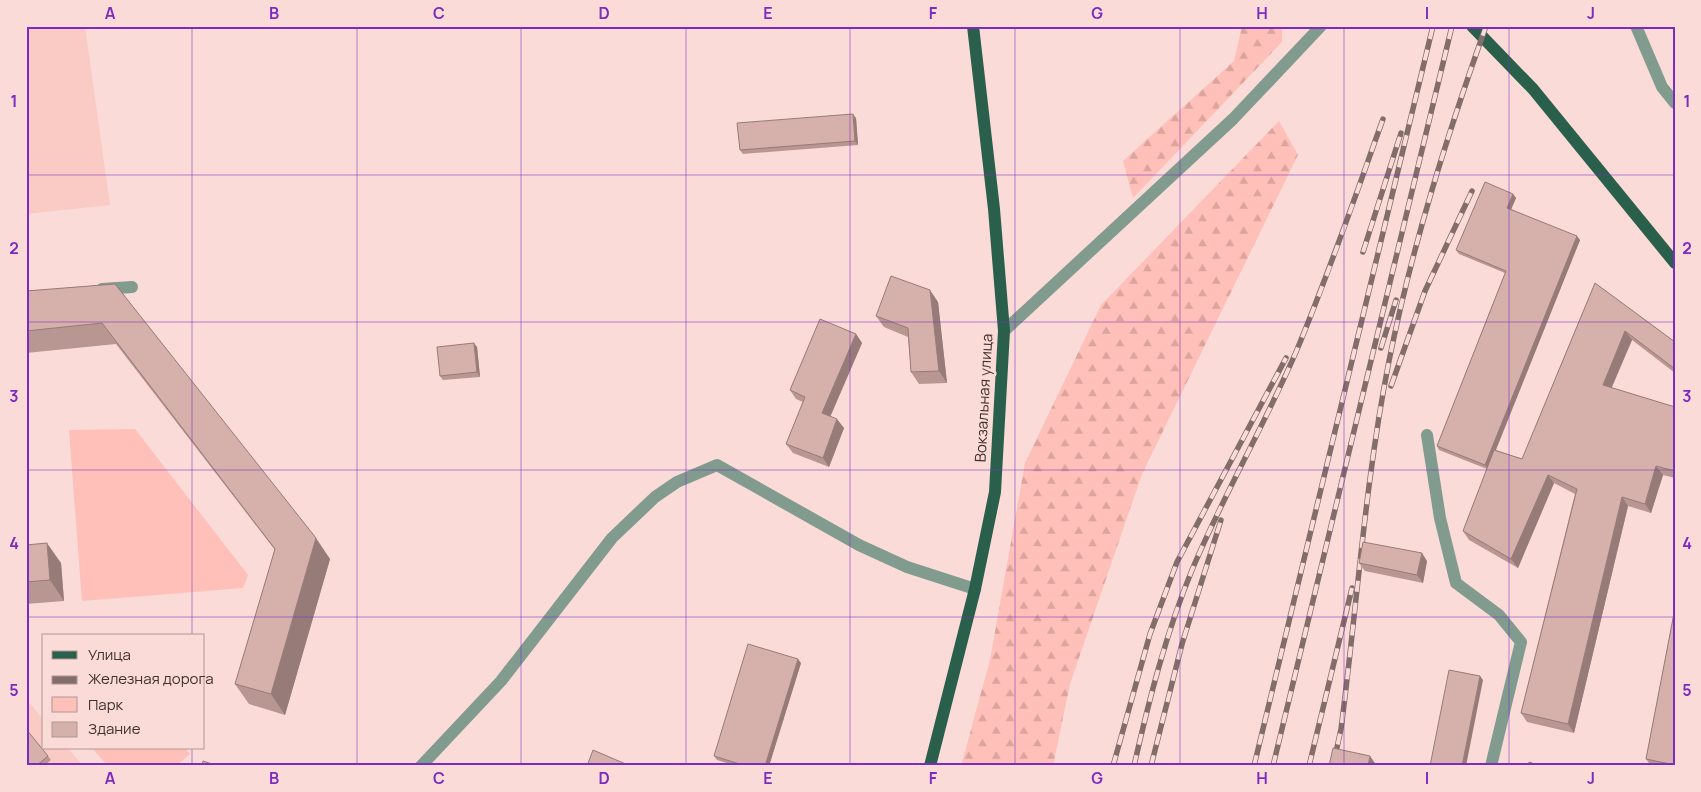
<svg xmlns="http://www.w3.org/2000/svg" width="1701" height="792" font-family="Manrope,sans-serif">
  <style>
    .built { fill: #facbc5 }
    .green { fill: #fec0b8 }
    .forest { fill: url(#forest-firs) }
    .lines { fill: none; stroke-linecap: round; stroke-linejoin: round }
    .street { stroke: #819c8f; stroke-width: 12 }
    .primary { stroke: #2a604b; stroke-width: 12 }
    .rail-casing { stroke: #826d6a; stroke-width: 5.5 }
    .rail { stroke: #fbdbd7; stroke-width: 4; stroke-dasharray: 11; stroke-linecap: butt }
    .wall { fill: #b89793 }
    .shaded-wall { fill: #967b78 }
    .building { fill: #d6b0ab; stroke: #967b78 }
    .grid { fill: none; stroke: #7b2cbf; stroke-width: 1; stroke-opacity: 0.55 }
    .labels { text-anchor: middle; stroke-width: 5; stroke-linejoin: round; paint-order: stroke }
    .street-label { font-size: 15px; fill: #40312f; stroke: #fbdbd7 }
    .neatline { fill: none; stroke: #7b2cbf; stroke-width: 2 }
    .grid-label { font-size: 16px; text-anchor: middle; font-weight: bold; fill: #7b2cbf }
  </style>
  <defs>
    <pattern id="forest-firs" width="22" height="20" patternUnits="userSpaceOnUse" patternTransform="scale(1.25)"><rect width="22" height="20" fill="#fec0b8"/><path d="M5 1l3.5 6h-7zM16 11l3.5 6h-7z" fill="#dba59e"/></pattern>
  </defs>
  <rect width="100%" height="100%" fill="#fbdbd7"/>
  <g class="built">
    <polygon points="26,26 85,26 110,205 26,214"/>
    <polygon points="26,699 44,720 44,748 68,748 83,766 26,766"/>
  </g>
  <g class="green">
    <polygon points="135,429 248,575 243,588 82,601 69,430"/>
    <polygon points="92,748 185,748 190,754 176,766 108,766"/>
  </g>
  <g class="forest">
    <polygon points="1242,26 1282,26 1282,42 1133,198 1123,161 1234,61"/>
    <polygon points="1279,121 1298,155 1142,474 1070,684 1053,766 961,766 990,660 1025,463 1101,305"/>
  </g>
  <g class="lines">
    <g class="street">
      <polyline points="1636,26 1662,87 1675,103"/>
      <polyline points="102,289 132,287"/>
      <polyline points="1004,331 1233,119 1321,26"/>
      <polyline points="1427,435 1440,518 1456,583 1499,615 1521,642 1491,766"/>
      <polyline points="421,766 501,681 612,538 655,497 677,482 717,465 859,545 907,567 975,589"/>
    </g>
    <g class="primary">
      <polyline points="1472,26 1533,89 1675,263"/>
      <polyline points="930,766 975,589 995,492 1004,331 994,209 973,26"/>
    </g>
    <defs>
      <g id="rail">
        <polyline points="1363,252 1401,133"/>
        <polyline points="1381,348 1396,300"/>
        <polyline points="1391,386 1425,291 1472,191"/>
        <polyline points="1113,766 1150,634 1177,562 1286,358"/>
        <path d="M1134 766C1149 700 1166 633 1192 570 1223 496 1264 426 1296 352 1328 276 1355 197 1383 119"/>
        <polyline points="1151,766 1182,644 1221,520"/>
        <polyline points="1254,766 1433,26"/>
        <polyline points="1273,766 1452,26"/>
        <polyline points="1309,766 1352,588"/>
        <path d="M1333 766 1341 729C1357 606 1365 482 1389 361 1412 246 1447 136 1486 26"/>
      </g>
    </defs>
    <use href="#rail" class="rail-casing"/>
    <use href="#rail" class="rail"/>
  </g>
  <g class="wall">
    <polygon points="856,118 858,145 743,154 740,150"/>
    <polygon points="1513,194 1516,198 1511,209 1580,240 1496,450 1522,459 1595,283 1675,342 1675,373 1632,340 1611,388 1675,407 1675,478 1663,475 1651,513 1628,506 1574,733 1527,722 1521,713 1575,494 1554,483 1518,568 1469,540 1463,531 1487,469 1439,450 1437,446 1505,273 1459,254 1456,250"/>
    <polygon points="115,284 330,559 285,715 249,704 235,684 275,550 116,344 26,353 26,291"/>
    <polygon points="938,302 947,383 919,384 911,372 908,337 884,327 876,316"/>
    <polygon points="856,334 862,343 830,416 844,428 829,467 793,453 786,444 803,402 796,399 790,390"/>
    <polygon points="477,347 480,377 443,380 440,376"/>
    <polygon points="26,545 61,563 64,601 26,604"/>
    <polygon points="1427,561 1423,583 1365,571 1359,563"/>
    <polygon points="1675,608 1675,766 1651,766 1646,759"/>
    <polygon points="801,663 769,766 736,766 717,760 714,756"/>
    <polygon points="48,756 51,760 44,766 26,766"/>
  </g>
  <g class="shaded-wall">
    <polygon points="853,114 856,118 858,145 855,141"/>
    <polygon points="1513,194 1516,198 1510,212 1507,208"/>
    <polygon points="1577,236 1580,240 1488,469 1485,465"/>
    <polygon points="930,290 938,302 947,383 939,371"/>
    <polygon points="1625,331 1632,340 1609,394 1603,385"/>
    <polygon points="856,334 862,343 828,422 822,413"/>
    <polygon points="474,343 477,347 480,377 477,372"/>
    <polygon points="837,419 844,428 829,467 823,458"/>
    <polygon points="1656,466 1663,475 1651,513 1645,504"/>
    <polygon points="1548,475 1554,483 1518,568 1511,559"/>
    <polygon points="1622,497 1628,506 1574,733 1568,724"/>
    <polygon points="316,538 330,559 285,715 271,694"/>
    <polygon points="47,543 61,563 64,601 50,580"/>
    <polygon points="1422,553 1427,561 1423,583 1417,575"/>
    <polygon points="798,659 801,663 769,766 765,766"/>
    <polygon points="1480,676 1483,680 1466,766 1462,766"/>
    <polygon points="1370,756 1377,766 1368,766"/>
  </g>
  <g class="building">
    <polygon points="853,114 855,141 740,150 737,123"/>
    <polygon points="1485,182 1513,194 1507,208 1577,236 1485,465 1437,446 1506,271 1456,250"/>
    <polygon points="891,276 930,290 939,371 911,372 908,328 876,316"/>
    <polygon points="1595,283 1675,342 1675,369 1625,331 1603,385 1675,407 1675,471 1656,466 1645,504 1622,497 1568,724 1521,713 1577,489 1548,475 1511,559 1463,531 1494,450 1522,459"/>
    <polygon points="115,284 316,538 271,694 235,684 275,549 102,323 26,331 26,291"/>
    <polygon points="820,319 856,334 822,413 837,419 823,458 786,444 805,397 790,390"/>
    <polygon points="474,343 477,372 440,376 437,347"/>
    <polygon points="1363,542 1422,553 1417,575 1359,563"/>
    <polygon points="47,543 50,580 26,582 26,545"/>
    <polygon points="1675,608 1675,765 1646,759"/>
    <polygon points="748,644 798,659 765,766 746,766 714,756"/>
    <polygon points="1449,670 1480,676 1462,766 1430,766"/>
    <polygon points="26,729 48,756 36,766 26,766"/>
    <polygon points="1333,748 1370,756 1368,766 1329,766"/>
    <polygon points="593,750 628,765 628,766 587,766"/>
    <polygon points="203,761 218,766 202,766"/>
    <polygon points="1529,762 1541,766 1528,766"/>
  </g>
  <path class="grid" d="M192 26V636M357 26V766M521 26V766M686 26V766M850 26V766M1015 26V766M1180 26V766M1344 26V766M1509 26V766M26 175H1675M26 322H1675M26 470H1675M26 617H1675M192 748V766"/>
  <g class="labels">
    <g class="street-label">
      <text transform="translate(984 398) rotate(-87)" y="5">Вокзальная улица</text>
    </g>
  </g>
  <rect width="1701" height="792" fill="none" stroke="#fbdbd7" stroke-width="55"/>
  <rect x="42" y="634" width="162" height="115" fill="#fbdbd7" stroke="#b09794"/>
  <rect x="52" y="651" width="25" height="8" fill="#2a604b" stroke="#b09794"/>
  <text x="88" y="660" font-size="15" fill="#40312f">Улица</text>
  <rect x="52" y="676" width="25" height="8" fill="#826d6a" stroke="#b09794"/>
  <text x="88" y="684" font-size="15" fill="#40312f">Железная дорога</text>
  <rect x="52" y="697" width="25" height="15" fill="#fec0b8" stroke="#b09794"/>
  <text x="88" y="710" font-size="15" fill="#40312f">Парк</text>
  <rect x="52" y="722" width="25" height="15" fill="#d6b0ab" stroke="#b09794"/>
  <text x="88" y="734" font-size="15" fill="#40312f">Здание</text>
  <rect x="28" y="28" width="1646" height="736" class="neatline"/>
  <g class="grid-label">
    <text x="110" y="19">A</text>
    <text x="274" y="19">B</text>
    <text x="439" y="19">C</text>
    <text x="604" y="19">D</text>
    <text x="768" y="19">E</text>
    <text x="933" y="19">F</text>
    <text x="1097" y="19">G</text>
    <text x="1262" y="19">H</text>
    <text x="1427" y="19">I</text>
    <text x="1591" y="19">J</text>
    <text x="14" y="107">1</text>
    <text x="1687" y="107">1</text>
    <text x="14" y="254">2</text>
    <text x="1687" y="254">2</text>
    <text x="14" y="402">3</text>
    <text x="1687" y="402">3</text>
    <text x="14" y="549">4</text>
    <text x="1687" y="549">4</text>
    <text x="14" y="696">5</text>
    <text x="1687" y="696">5</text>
    <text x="110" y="784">A</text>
    <text x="274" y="784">B</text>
    <text x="439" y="784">C</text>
    <text x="604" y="784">D</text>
    <text x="768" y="784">E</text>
    <text x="933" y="784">F</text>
    <text x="1097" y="784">G</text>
    <text x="1262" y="784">H</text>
    <text x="1427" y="784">I</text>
    <text x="1591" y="784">J</text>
  </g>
</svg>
